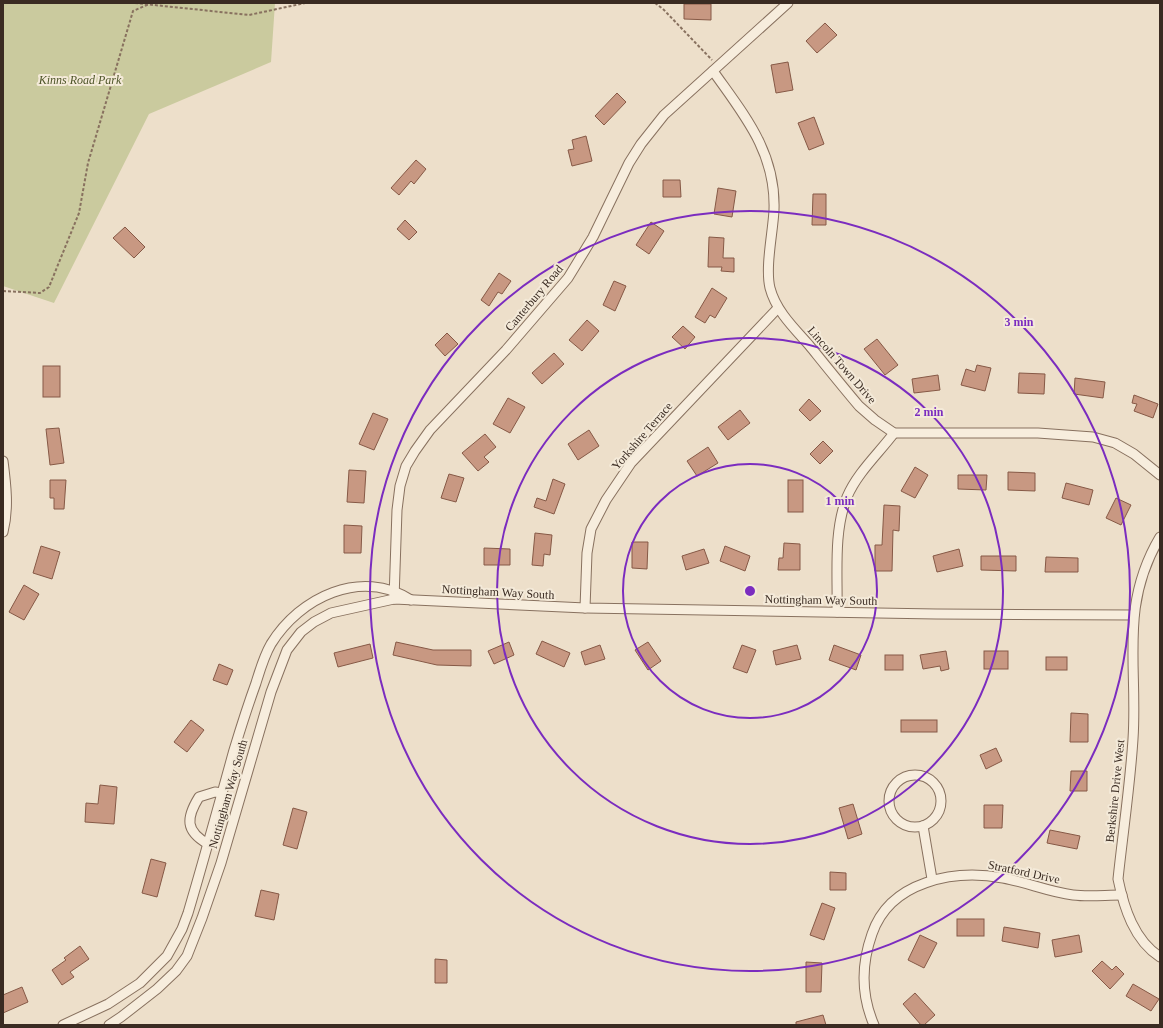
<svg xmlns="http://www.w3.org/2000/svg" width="1163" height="1028" font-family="Georgia,serif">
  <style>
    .green { fill: #caca9e }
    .building { fill: #c89882; stroke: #865946 }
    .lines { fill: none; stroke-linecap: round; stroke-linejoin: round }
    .street-casing { stroke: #88715f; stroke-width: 11 }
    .path { stroke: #88715f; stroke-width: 2; stroke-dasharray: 3 2; stroke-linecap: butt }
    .street { stroke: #f7eddd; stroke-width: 9 }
    .ring { fill: none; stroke: #7b2cbf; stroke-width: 2 }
    .labels { text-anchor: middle; stroke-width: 4; stroke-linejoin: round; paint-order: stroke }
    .park-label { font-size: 12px; font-style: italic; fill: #4e5529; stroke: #f4ead9 }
    .street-label { font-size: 12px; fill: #3a2b22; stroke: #f4ead9 }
    .centre { fill: #7b2cbf; stroke: #f4ead9; stroke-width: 2 }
    .ring-label { font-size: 12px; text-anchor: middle; font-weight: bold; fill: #7b2cbf; stroke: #f4ead9; stroke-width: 4; stroke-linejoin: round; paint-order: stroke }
  </style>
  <rect width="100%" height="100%" fill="#eddfca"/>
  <polygon class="green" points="3,3 275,3 271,62 149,114 54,303 3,286"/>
  <g class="building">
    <polygon points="684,4 711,4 711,20 684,19"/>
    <polygon points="825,23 837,35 817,53 806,41"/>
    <polygon points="788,62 793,90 776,93 771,65"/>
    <polygon points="617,93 626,102 604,125 595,116"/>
    <polygon points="814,117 824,144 809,150 798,123"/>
    <polygon points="586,136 592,161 572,166 568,150 574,149 572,140"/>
    <polygon points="416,160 426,169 414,184 411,181 399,195 391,188"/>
    <polygon points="663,180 680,180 681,197 663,197"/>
    <polygon points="718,188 736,191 732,217 714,214"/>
    <polygon points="813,194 826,194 826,225 812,225"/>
    <polygon points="405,220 417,232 409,240 397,229"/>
    <polygon points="651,222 664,231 649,254 636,245"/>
    <polygon points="125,227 145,247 134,258 113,238"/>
    <polygon points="709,237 724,238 723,258 734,258 734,272 721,271 722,267 708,267"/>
    <polygon points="499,273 511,281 502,294 498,292 489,306 481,300"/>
    <polygon points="614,281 626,286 615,311 603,305"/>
    <polygon points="712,288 727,298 715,318 710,315 705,323 695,317"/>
    <polygon points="587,320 599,331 582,351 569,340"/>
    <polygon points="683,326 695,337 685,349 672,337"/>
    <polygon points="447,333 458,344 445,356 435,345"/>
    <polygon points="877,339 898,365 885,375 864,349"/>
    <polygon points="554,353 564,364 542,384 532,373"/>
    <polygon points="977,365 991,368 985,391 961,385 966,369 975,372"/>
    <rect x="43" y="366" width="17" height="31"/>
    <polygon points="1019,373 1045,374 1044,394 1018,393"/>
    <polygon points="938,375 940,390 914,393 912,379"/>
    <polygon points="1075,378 1105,382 1103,398 1074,394"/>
    <polygon points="1134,395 1158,404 1153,418 1134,411 1137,404 1132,403"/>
    <polygon points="508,398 525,407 510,433 493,424"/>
    <polygon points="809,399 821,411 810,421 799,410"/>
    <polygon points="740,410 750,423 728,440 718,427"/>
    <polygon points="373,413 388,419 374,450 359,444"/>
    <polygon points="59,428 64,463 50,465 46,429"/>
    <polygon points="589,430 599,446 578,460 568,444"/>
    <polygon points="485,434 496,447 484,457 489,462 478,471 462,453"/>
    <polygon points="823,441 833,451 820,464 810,454"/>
    <polygon points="708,447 718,463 697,476 687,461"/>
    <polygon points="915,467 928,475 915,498 901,491"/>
    <polygon points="349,470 366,471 364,503 347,502"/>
    <polygon points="1008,472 1035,473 1035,491 1008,490"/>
    <polygon points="449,474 464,478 456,502 441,498"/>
    <polygon points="958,475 987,475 986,490 958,489"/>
    <polygon points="553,479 565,484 554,514 534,507 537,498 546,501"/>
    <polygon points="50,480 66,480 64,509 54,509 54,498 50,498"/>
    <rect x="788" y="480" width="15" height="32"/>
    <polygon points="1066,483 1093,490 1089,505 1062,498"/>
    <polygon points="1116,498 1131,505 1121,525 1106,518"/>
    <polygon points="884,505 900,506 899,531 893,530 892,571 875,571 875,545 882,545"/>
    <polygon points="344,525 362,526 361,553 344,553"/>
    <polygon points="535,533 552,535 550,555 544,554 543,566 532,565"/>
    <polygon points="632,542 648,542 647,569 632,568"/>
    <polygon points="784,543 800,544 800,570 778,570 779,558 783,558"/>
    <polygon points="41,546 60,552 52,579 33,573"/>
    <polygon points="725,546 750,556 745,571 720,561"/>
    <polygon points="484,548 510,549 510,565 484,565"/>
    <polygon points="704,549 709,563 686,570 682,556"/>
    <polygon points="959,549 963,566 937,572 933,556"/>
    <polygon points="981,556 1016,556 1016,571 981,570"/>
    <polygon points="1046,557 1078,558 1078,572 1045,572"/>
    <polygon points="24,585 39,594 24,620 9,612"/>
    <polygon points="542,641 570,653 564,667 536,654"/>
    <polygon points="396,642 433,650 471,650 471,666 437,665 393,655"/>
    <polygon points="509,642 514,655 494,664 488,651"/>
    <polygon points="648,642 661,661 648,670 635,650"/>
    <polygon points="370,644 373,658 338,667 334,653"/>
    <polygon points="600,645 605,659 585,665 581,652"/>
    <polygon points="742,645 756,650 747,673 733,668"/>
    <polygon points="797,645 801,659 776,665 773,651"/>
    <polygon points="834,645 861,655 856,670 829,660"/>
    <polygon points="946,651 949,669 941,671 940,666 923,669 920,655"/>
    <rect x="984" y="651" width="24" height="18"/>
    <rect x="885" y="655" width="18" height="15"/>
    <rect x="1046" y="657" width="21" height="13"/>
    <polygon points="219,664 233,670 227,685 213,680"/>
    <polygon points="1071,713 1088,714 1088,742 1070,742"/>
    <polygon points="191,720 204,730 187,752 174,742"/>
    <rect x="901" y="720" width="36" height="12"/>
    <polygon points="996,748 1002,761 986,769 980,755"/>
    <polygon points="1071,771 1087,771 1087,791 1070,791"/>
    <polygon points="100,785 117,787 114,824 85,822 86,803 98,804"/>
    <polygon points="853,804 862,834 848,839 839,808"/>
    <polygon points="984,805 1003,805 1002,828 984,828"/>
    <polygon points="293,808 307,812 297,849 283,845"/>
    <polygon points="1050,830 1080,836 1077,849 1047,843"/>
    <polygon points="151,859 166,863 157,897 142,893"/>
    <polygon points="830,872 846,873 846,890 830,890"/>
    <polygon points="261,890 279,894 274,920 255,916"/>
    <polygon points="822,903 835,908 824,940 810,935"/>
    <rect x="957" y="919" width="27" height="17"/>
    <polygon points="1004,927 1040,933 1038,948 1002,941"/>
    <polygon points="920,935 937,943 924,968 908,960"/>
    <polygon points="1079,935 1082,952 1055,957 1052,940"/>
    <polygon points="80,946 89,959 70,972 74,977 62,985 52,970 66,960 64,958"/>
    <polygon points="435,959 447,960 447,983 435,983"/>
    <polygon points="1102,961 1112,970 1116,966 1124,974 1110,989 1092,971"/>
    <polygon points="806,962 822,963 821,992 806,992"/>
    <polygon points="1133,984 1159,999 1151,1011 1126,996"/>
    <polygon points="22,987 28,1002 3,1013 3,995"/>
    <polygon points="915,993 935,1015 924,1025 921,1025 903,1004"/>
    <polygon points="823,1015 826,1025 796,1025 796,1022"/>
  </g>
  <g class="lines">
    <defs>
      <g id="street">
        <path d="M713 71C744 115 776 152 774 210 773 232 765 267 770 288 776 311 794 328 809 345 826 366 842 386 859 406L875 420 894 433H1038L1093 437 1115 443 1134 454 1160 475"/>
        <path d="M3 461C6 484 9 509 3 532"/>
        <path d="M1160 537C1119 606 1138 665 1133 739 1130 786 1123 832 1118 879 1124 908 1134 940 1160 957"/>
        <polyline points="394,599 397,510 400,486 406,466 415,451 430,430 506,350 568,278 593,237 629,163 641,144 664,115 788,3"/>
        <polyline points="585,608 587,553 591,529 606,500 631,463 778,308"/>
        <path d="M837 612C838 576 833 532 847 497 857 473 879 453 894 433"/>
        <circle cx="915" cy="801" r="26"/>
        <polyline points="923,826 932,879"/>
        <path d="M208 844C185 831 186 818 199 797L215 792 222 793"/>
        <path d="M63 1025 108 1004 140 983 167 956 182 929 188 913C204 859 219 804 234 750 241 727 248 705 256 683 260 670 264 656 271 644 300 597 361 568 411 600"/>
        <polyline points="109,1025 121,1017 157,989 176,971 187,956 202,918 221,863 271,692 287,650 301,632 314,622 331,613 394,599 585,608 936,614 1134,615"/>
        <path d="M874 1025C861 995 861 965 872 934 890 881 954 869 1003 878 1026 882 1049 892 1073 895 1089 897 1105 895 1122 895"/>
      </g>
    </defs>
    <use href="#street" class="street-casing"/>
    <g class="path">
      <polyline points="135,3 249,15 305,3"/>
      <polyline points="655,3 663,9 712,60"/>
      <polyline points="3,291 40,293 49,287 79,213 88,163 133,11 147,5 148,3"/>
    </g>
    <use href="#street" class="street"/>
  </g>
  <g class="ring">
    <circle cx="750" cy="591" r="127"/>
    <circle cx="750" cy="591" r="253"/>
    <circle cx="750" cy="591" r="380"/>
  </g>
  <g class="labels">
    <g class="park-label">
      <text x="80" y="84">Kinns Road Park</text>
    </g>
    <g class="street-label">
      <text transform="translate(534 298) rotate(-50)" y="4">Canterbury Road</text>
      <text transform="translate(842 365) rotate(49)" y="4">Lincoln Town Drive</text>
      <text transform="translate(642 436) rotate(-49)" y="4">Yorkshire Terrace</text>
      <text transform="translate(498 592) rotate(3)" y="4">Nottingham Way South</text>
      <text transform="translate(821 600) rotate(1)" y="4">Nottingham Way South</text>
      <text transform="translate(1115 791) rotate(-84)" y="4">Berkshire Drive West</text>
      <text transform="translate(228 794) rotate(-74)" y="4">Nottingham Way South</text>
      <text transform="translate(1024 872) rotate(12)" y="4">Stratford Drive</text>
    </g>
  </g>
  <circle cx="750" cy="591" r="6" class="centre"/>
  <g class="ring-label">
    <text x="1019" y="326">3 min</text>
    <text x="929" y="416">2 min</text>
    <text x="840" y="505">1 min</text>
  </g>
  <rect width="1163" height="1028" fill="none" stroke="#3a2b22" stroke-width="8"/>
</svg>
